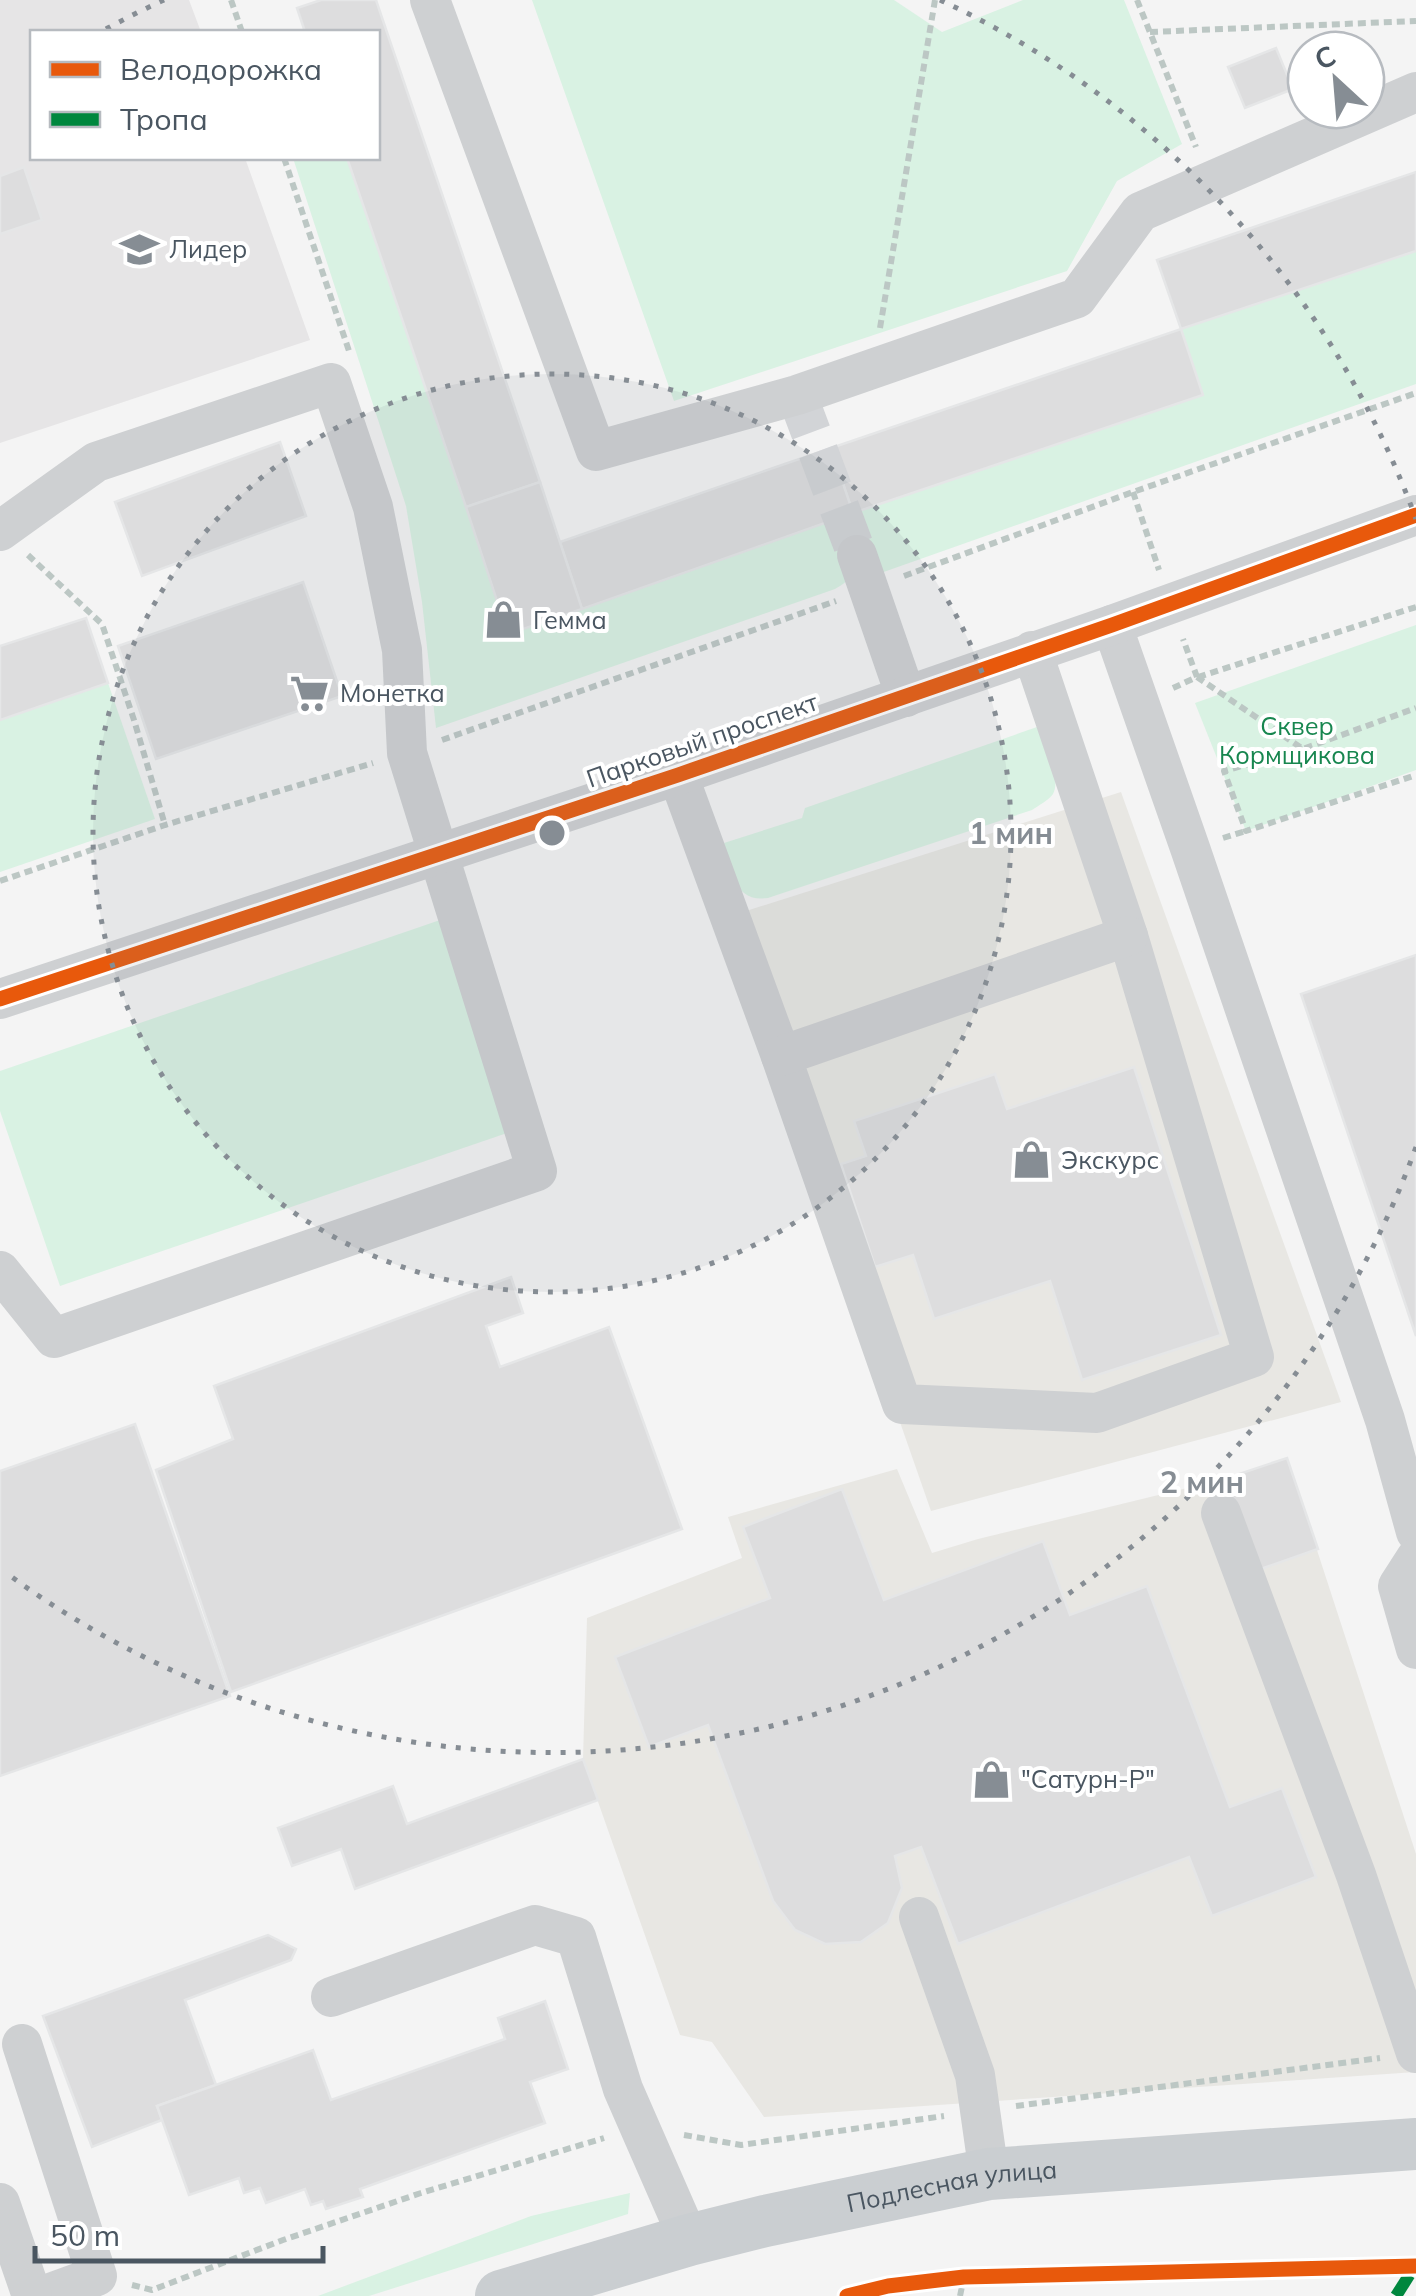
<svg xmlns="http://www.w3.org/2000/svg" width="1416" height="2296" font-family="Mulish,sans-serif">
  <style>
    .commercial { fill: #e8e7e3 }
    .education { fill: #e6e5e6 }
    .green { fill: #d9f2e3 }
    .building { fill: #ddddde; stroke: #e5e6e7; stroke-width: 2.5 }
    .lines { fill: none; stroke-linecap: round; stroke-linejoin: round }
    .minor-tunnel { stroke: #d2d4d7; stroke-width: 40; stroke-dasharray: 40 20; stroke-linecap: butt }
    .path { stroke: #bcc7c4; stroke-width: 6; stroke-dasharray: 8 5; stroke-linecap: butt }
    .minor { stroke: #ced0d2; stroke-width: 40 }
    .major { stroke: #caced1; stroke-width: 52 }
    .quiet { stroke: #00873e; stroke-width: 12; stroke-dasharray: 25 12; stroke-linecap: butt }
    .cycleway-casing { stroke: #fff; stroke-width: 21 }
    .cycleway { stroke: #e8590c; stroke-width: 15 }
    .ring { fill: none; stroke: #868d94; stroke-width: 5; stroke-dasharray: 5 10 }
    .labels { text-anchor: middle; stroke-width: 8; stroke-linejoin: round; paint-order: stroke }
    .poi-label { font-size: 25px; fill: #4a5661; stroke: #fff; text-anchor: start }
    .park-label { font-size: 25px; fill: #17864f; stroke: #fff }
    .street-label { font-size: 25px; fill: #4a5661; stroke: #fff }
    .centre { fill: #868d94; stroke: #fff; stroke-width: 5 }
    .ring-label { font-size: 30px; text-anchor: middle; font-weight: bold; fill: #868d94; stroke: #fff; stroke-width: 8; stroke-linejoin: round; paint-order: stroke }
  </style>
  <rect width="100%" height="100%" fill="#f4f4f4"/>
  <g class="commercial">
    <polygon points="1121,792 1341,1402 931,1511 724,918"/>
    <polygon points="1287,1458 1416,1854 1416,2072 764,2117 712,2042 680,2035 583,1759 587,1618 742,1558 728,1517 897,1469 932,1553 978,1539 1224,1479"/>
  </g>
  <polygon class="education" points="0,0 189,0 201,32 32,32 32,158 245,158 310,340 0,443"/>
  <g class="green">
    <polygon points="532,0 894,0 942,32 1023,0 1124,0 1182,144 1117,181 1067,271 674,401"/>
    <path d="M293 158H347L508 633 834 520C838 532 852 567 848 578 846 583 840 586 835 589L436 728 422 602 406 506Z"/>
    <polygon points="1416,251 1416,384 878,574 858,512 1202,395 1181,329"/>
    <polygon points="1416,625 1416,770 1246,831 1195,703"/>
    <polygon points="108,683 155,819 0,872 0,720"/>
    <path d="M1037 727C1043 743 1062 778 1053 794 1048 801 1039 805 1032 810L768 898C733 903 732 870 724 843L802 818 805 808Z"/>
    <polygon points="446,918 519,1129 60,1286 0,1111 0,1071"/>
    <polygon points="630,2193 628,2214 369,2296 318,2296 531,2216"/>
  </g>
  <g class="building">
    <polygon points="321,0 376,0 540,482 466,507 347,158 378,158 378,32 305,32 297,8"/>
    <polygon points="1276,48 1293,89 1245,108 1228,67"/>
    <polygon points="24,167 42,220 0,234 0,176"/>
    <polygon points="1416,172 1416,251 1181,329 1157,260"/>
    <polygon points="1181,329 1203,395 853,513 831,448"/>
    <polygon points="280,442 306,516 142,576 115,502"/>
    <polygon points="831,448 853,513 582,609 560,542"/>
    <polygon points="540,482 582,609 508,634 466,507"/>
    <polygon points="303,582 342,696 156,759 118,646"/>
    <polygon points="86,618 108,683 0,720 0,646"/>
    <polygon points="1416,955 1416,1336 1301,994"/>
    <polygon points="1134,1067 1221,1335 1082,1380 1050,1281 934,1319 913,1255 875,1267 841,1164 866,1156 854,1121 995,1074 1007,1109"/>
    <polygon points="511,1277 523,1313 486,1326 500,1367 609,1327 682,1529 231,1692 156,1470 233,1439 214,1386"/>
    <polygon points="135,1424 230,1696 0,1776 0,1471"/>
    <polygon points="1287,1458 1318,1549 1255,1571 1224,1479"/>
    <polygon points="842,1489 884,1600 1043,1541 1070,1615 1147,1586 1230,1807 1282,1788 1316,1877 1212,1916 1189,1857 958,1944 921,1847 895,1856 902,1888 888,1923 861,1942 825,1944 795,1930 773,1901 708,1725 649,1747 615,1657 770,1598 743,1527"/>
    <polygon points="583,1759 598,1800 355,1889 341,1849 292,1866 278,1828 393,1786 407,1824"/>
    <polygon points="268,1935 296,1949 291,1960 185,2000 216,2085 157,2106 162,2120 92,2147 43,2016"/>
    <polygon points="545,2001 568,2069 530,2082 545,2123 360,2189 363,2197 326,2209 323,2201 311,2205 305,2189 266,2203 260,2188 244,2193 239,2178 189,2195 157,2106 313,2050 331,2100 505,2039 498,2018"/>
  </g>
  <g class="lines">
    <polyline class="minor-tunnel" points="797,395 857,555"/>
    <g class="path">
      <polyline points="231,0 242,32"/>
      <polyline points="1137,0 1196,147"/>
      <polyline points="1150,32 1416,21"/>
      <polyline points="284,158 349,351"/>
      <polyline points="880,328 935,0"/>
      <polyline points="1133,492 1159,570"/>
      <polyline points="28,555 102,624 134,720 165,825"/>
      <polyline points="904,576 1133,492 1416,393"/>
      <polyline points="1197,677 1303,749 1416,708"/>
      <polyline points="1198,677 1416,607"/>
      <polyline points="1173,688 1197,677 1183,639"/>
      <polyline points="442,740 836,601"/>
      <polyline points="1303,749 1224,771 1246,831 1416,775"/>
      <polyline points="1223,838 1246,831"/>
      <polyline points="0,881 165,825 373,763"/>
      <polyline points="1016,2106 1380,2058"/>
      <polyline points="684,2135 741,2145 944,2116"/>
      <polyline points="132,2285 152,2290 283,2240 421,2193 604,2138"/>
      <polyline points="960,2296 964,2277"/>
    </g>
    <g class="minor">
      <polyline points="430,0 596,451 797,395 1077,298 1140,212 1416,92"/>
      <polyline points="0,531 96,462 331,383 373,507 402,650 407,753 537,1171 54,1338 0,1271"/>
      <polyline points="857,555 906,697"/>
      <polyline points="1112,625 1190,848 1385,1420 1416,1532"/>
      <polyline points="678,775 781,1056 902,1404 1097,1413 1254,1357 1128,936 1032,651"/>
      <polyline points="0,999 678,775 1112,625 1416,515"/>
      <polyline points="781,1056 1128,936"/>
      <polyline points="1221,1513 1356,1875 1416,2053"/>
      <polyline points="1416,1558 1398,1586 1416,1649"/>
      <polyline points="919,1917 975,2075 989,2174"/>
      <polyline points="331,1997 535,1925 576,1937 623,2089 689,2240"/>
      <polyline points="22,2044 97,2276 42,2296"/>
      <polyline points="0,2203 32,2296"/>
    </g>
    <path class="major" id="s1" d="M501 2296 689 2240 765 2221 989 2174 1416 2144"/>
    <polyline class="quiet" points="1396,2296 1415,2266"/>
    <defs>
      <g id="cycleway">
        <polyline points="0,999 678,775 1112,625 1416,515"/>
        <polyline points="847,2296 888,2286 964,2277 1416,2266"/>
      </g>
    </defs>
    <use href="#cycleway" class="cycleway-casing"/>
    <use href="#cycleway" class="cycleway"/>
  </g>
  <circle cx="552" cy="833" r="459" fill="#868d94" fill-opacity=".12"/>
  <g class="ring">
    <circle cx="552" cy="833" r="459"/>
    <path d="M1416 1147A919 919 0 0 1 5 1572M106 29A919 919 0 0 1 164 0M940 0A919 919 0 0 1 1416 519"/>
  </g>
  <defs>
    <symbol id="school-bare" viewBox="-9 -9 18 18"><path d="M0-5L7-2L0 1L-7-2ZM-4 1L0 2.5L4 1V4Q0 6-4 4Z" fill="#868d94" stroke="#fff" stroke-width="2.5" paint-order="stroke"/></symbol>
    <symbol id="shop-bare" viewBox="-9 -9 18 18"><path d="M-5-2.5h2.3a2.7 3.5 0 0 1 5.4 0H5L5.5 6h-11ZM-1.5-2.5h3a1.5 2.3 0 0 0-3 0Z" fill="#868d94" stroke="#fff" stroke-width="2.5" paint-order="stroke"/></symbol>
    <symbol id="supermarket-bare" viewBox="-9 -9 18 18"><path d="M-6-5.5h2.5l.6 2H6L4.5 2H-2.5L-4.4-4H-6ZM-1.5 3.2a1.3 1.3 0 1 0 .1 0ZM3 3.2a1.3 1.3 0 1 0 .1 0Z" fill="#868d94" stroke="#fff" stroke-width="2.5" paint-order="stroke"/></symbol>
  </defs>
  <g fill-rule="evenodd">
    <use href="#school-bare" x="112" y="222" width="55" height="55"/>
    <use href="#shop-bare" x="476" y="592" width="55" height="55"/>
    <use href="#supermarket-bare" x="282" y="666" width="55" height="55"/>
    <use href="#shop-bare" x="1004" y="1132" width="55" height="55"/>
    <use href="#shop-bare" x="964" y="1752" width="55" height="55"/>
  </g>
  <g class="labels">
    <g class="poi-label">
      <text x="169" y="258">Лидер</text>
      <text x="533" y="629">Гемма</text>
      <text x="340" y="702">Монетка</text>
      <text x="1061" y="1169">Экскурс</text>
      <text x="1021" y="1788">"Сатурн-Р"</text>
    </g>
    <g class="park-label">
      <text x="1297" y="735">Сквер<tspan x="1297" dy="29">Кормщикова</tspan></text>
    </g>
    <g class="street-label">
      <text transform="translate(702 740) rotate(-19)" y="9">Парковый проспект</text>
      <text dy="9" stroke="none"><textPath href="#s1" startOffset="465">Подлесная улица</textPath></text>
    </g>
  </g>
  <circle cx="552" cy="833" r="15" class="centre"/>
  <g class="ring-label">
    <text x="1011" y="844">1 мин</text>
    <text x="1202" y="1493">2 мин</text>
  </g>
  <rect x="30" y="30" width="350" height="130" fill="#ffffff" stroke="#b7bbc0" stroke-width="2.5"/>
  <rect x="50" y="62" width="50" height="15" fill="#e8590c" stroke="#b7bbc0" stroke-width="2.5"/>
  <text x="120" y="80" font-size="30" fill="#4a5661">Велодорожка</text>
  <rect x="50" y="112" width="50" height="15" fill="#00873e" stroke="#b7bbc0" stroke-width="2.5"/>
  <text x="120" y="130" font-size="30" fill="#4a5661">Тропа</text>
  <g transform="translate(1336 80) rotate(334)"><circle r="48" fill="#ffffff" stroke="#b7bbc0" stroke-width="2.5"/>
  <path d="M0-8L18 38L0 25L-18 38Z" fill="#868d94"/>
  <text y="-15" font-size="28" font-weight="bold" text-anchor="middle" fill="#4a5661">С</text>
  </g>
  <path d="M35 2246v15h288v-15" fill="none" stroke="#4a5661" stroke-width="5"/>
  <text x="50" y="2246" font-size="30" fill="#4a5661" stroke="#ffffff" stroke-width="8" paint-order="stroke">50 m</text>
</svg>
